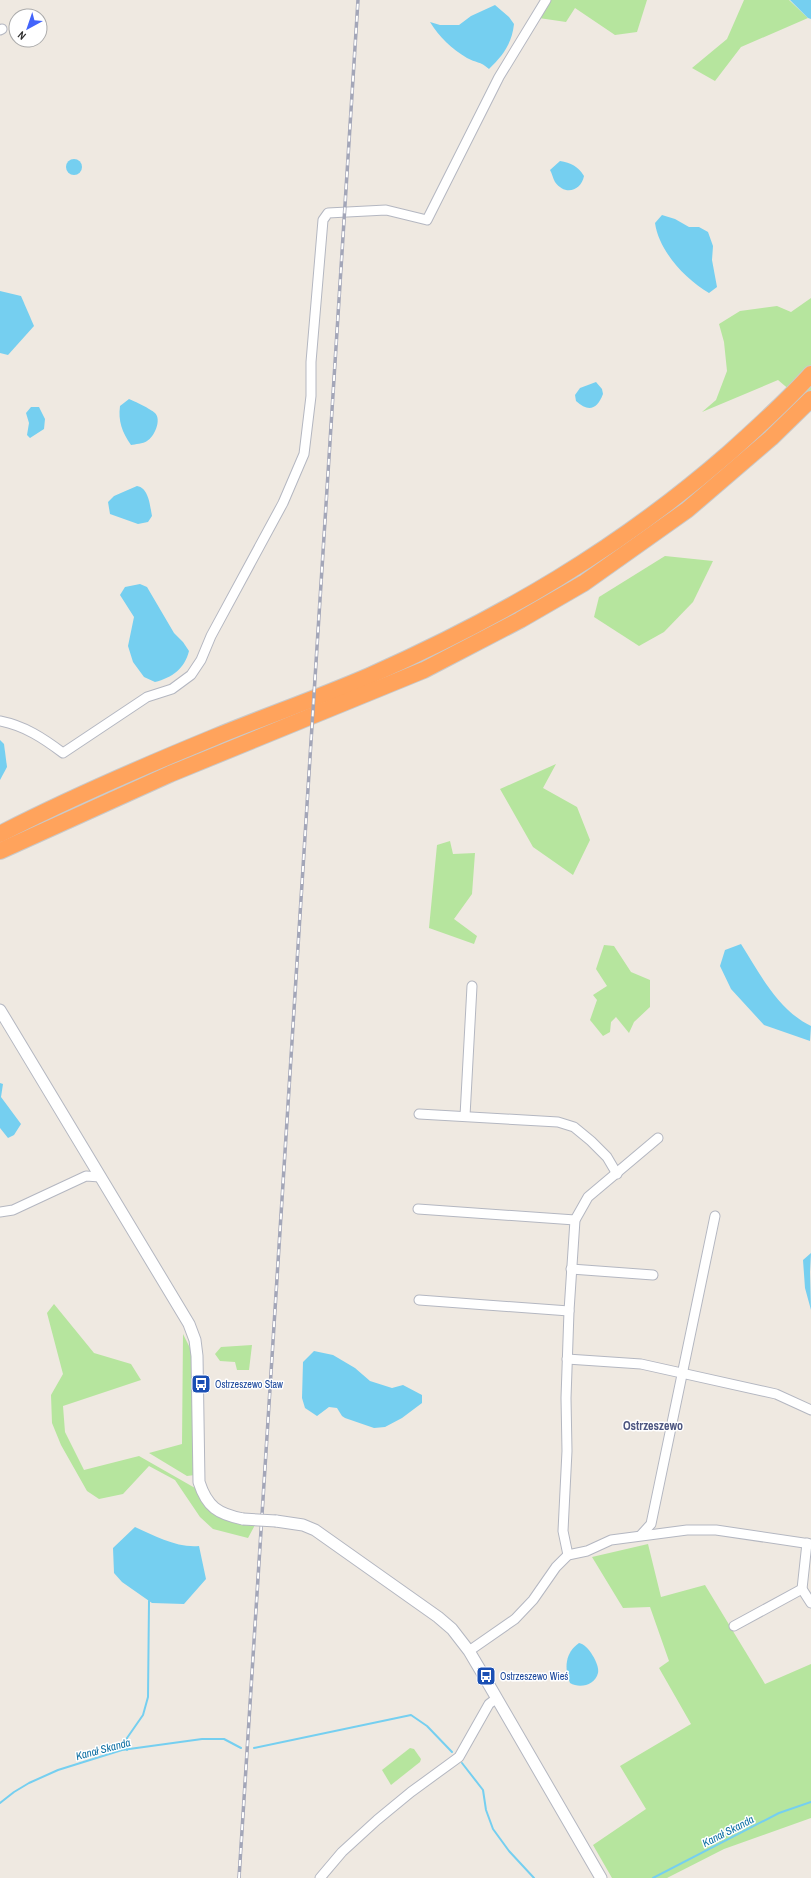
<svg xmlns="http://www.w3.org/2000/svg" width="811" height="1878" font-family="'Archivo Narrow',sans-serif">
  <style>
    .green { fill: #b6e59e }
    .water { fill: #75cff0 }
    .lines { fill: none; stroke-linecap: round; stroke-linejoin: round }
    .stream { stroke: #75cff0; stroke-width: 2 }
    .minor-casing { stroke: #b4b7c1; stroke-width: 11 }
    .tertiary-casing { stroke: #b4b7c1; stroke-width: 13 }
    .motorway-casing { stroke: #c9c9c9; stroke-width: 18 }
    .minor { stroke: #fff; stroke-width: 9 }
    .tertiary { stroke: #fff; stroke-width: 11 }
    .motorway { stroke: #ffa35c; stroke-width: 16 }
    .rail-casing { stroke: #a3a6b8; stroke-width: 3.5 }
    .rail { stroke: #fff; stroke-width: 2; stroke-dasharray: 6; stroke-linecap: butt }
    .tertiary-bridge-casing { stroke: #b4b7c1; stroke-width: 13; stroke-linecap: butt }
    .tertiary-bridge { stroke: #fff; stroke-width: 11 }
    .labels { text-anchor: middle; stroke-width: 3; stroke-linejoin: round; paint-order: stroke }
    .transit-label { font-size: 10px; fill: #164399; stroke: #fff; text-anchor: start }
    .water-label { font-size: 11px; font-style: italic; fill: #0d6fa3; stroke: #fff }
    .quarter-label { font-size: 12px; font-weight: bold; fill: #4d5680; stroke: #fff }
  </style>
  <rect width="100%" height="100%" fill="#efe9e1"/>
  <g class="green">
    <polygon points="550,0 647,0 637,32 615,35 575,8 566,22 539,18"/>
    <polygon points="744,0 789,0 808,18 741,47 715,81 692,68 727,39"/>
    <polygon points="811,298 811,408 778,380 702,412 716,400 727,371 724,342 719,324 740,311 777,306 791,312"/>
    <polygon points="665,556 713,561 693,602 664,632 639,646 594,617 599,597"/>
    <polygon points="556,764 543,788 577,807 590,840 573,875 533,847 500,789"/>
    <polygon points="450,841 453,854 475,853 472,894 454,919 477,936 474,944 429,928 437,845"/>
    <polygon points="604,945 614,946 631,972 650,980 650,1007 634,1022 629,1033 616,1017 611,1022 610,1032 603,1036 590,1020 597,1000 593,995 607,986 596,969"/>
    <polygon points="54,1304 94,1353 131,1364 141,1380 63,1406 65,1432 84,1470 139,1456 195,1488 208,1507 255,1525 248,1538 213,1529 200,1517 175,1480 149,1466 123,1494 99,1499 87,1491 61,1445 52,1423 51,1395 63,1374 47,1313"/>
    <polygon points="183,1334 192,1352 195,1475 187,1476 149,1453 182,1444"/>
    <polygon points="252,1345 249,1370 237,1370 235,1362 220,1361 215,1354 221,1347"/>
    <polygon points="648,1544 661,1597 705,1585 765,1684 811,1664 811,1818 724,1849 667,1878 612,1878 593,1845 646,1809 620,1766 691,1724 659,1668 669,1661 650,1607 623,1608 592,1557"/>
    <polygon points="410,1748 414,1749 421,1759 420,1762 391,1785 382,1770"/>
  </g>
  <g class="water">
    <polygon points="790,0 811,0 811,19 808,18"/>
    <path d="M495 5 509 17 514 24C512 43 503 56 489 69 480 61 476 63 467 58 451 48 440 38 430 22L440 25H459L471 16Z"/>
    <circle cx="74" cy="167" r="8"/>
    <path d="M560 161C571 163 578 166 584 176 581 191 565 196 555 182 553 179 552 173 550 170Z"/>
    <path d="M662 215 675 219 689 227H699L708 232 713 246 712 260 717 287 709 293C685 279 659 251 655 223Z"/>
    <polygon points="0,291 21,296 34,326 8,355 0,353"/>
    <path d="M596 382 602 389 603 394C597 410 588 412 576 401L575 395 580 388Z"/>
    <path d="M129 399C134 401 151 409 155 413 162 420 154 437 147 441 143 444 135 444 131 445 122 432 118 421 120 406Z"/>
    <polygon points="31,407 39,407 45,419 44,429 30,438 27,435 29,423 26,413"/>
    <path d="M137 486C149 488 150 506 152 516L148 522 138 524 110 514 108 502 114 496Z"/>
    <path d="M140 584 147 587 174 633 183 642 189 651C185 668 172 678 155 682L144 677 133 662 128 646 134 617 120 595 125 587Z"/>
    <polygon points="0,740 4,744 7,767 0,780"/>
    <path d="M741 944C760 974 778 1010 811 1026L810 1041 764 1025 731 989 720 966 725 950Z"/>
    <polygon points="0,1083 3,1084 1,1097 21,1124 14,1135 8,1138 0,1128"/>
    <polygon points="811,1253 810,1272 811,1310 805,1288 803,1260"/>
    <polygon points="314,1351 333,1355 355,1368 370,1381 392,1388 403,1385 422,1395 422,1403 402,1418 385,1427 374,1428 345,1418 342,1416 337,1408 329,1407 317,1416 305,1408 302,1398 303,1362"/>
    <path d="M135 1527C155 1536 177 1548 199 1546L206 1579 184 1604 152 1603 122 1582 114 1573 113 1548Z"/>
    <path d="M579 1643C588 1644 600 1665 598 1673 595 1685 580 1689 570 1683 564 1668 565 1653 579 1643Z"/>
  </g>
  <g class="lines">
    <g class="stream">
      <polyline points="254,1748 411,1715 427,1726 452,1752"/>
      <polyline points="127,1750 127,1738 143,1715 148,1697 149,1601"/>
      <polyline points="462,1763 483,1790 486,1810 493,1829 509,1851 534,1878"/>
      <polyline points="0,1803 14,1792 29,1783 58,1770 122,1750 202,1739 224,1739 241,1748"/>
      <polyline points="653,1878 779,1813 811,1802"/>
    </g>
    <defs>
      <g id="minor">
        <polyline points="0,30 2,29"/>
        <path d="M0 721C25 726 43 738 63 753L147 697 172 689 191 675 201 660 211 636 283 503 304 454 311 396V362L323 220 328 213 386 210 427 220 499 77 546 0"/>
        <polyline points="419,1114 558,1122 574,1127 591,1141 607,1157 617,1174"/>
        <polyline points="465,1116 472,986"/>
        <polyline points="418,1209 575,1220"/>
        <polyline points="0,1212 13,1210 86,1176 100,1177"/>
        <polyline points="571,1269 653,1275"/>
        <polyline points="419,1300 569,1311"/>
        <polyline points="567,1359 641,1364 776,1394 811,1410"/>
        <polyline points="641,1535 651,1524 715,1216"/>
        <polyline points="807,1543 802,1589 811,1603"/>
        <polyline points="568,1555 563,1531 567,1451 566,1398 569,1311 575,1220 588,1197 658,1138"/>
        <polyline points="734,1626 802,1589"/>
        <polyline points="469,1651 515,1619 533,1600 556,1567 568,1555 587,1551 611,1540 687,1530 716,1530 811,1544"/>
        <polyline points="320,1878 342,1852 377,1820 411,1792 459,1757 489,1704 497,1698"/>
      </g>
      <g id="tertiary">
        <path d="M0 1010 189 1324 195 1340 197 1356 199 1482C207 1507 218 1514 243 1519"/>
        <polyline points="276,1521 303,1525 315,1530 438,1617 452,1629 469,1651 485,1678 601,1878"/>
      </g>
      <g id="motorway">
        <path d="M0 834C70 798 142 767 215 737 266 716 318 698 369 676 502 617 619 549 729 453 757 428 786 402 811 374"/>
        <polyline points="0,851 170,774 424,670 520,620 584,583 687,510 771,438 811,399"/>
      </g>
    </defs>
    <use href="#minor" class="minor-casing"/>
    <use href="#tertiary" class="tertiary-casing"/>
    <use href="#motorway" class="motorway-casing"/>
    <use href="#minor" class="minor"/>
    <use href="#tertiary" class="tertiary"/>
    <use href="#motorway" class="motorway"/>
    <defs>
      <polyline id="rail" points="239,1878 358,0"/>
    </defs>
    <use href="#rail" class="rail-casing"/>
    <use href="#rail" class="rail"/>
    <defs>
      <polyline id="tertiary-bridge" points="243,1519 276,1521"/>
    </defs>
    <use href="#tertiary-bridge" class="tertiary-bridge-casing"/>
    <use href="#tertiary-bridge" class="tertiary-bridge"/>
  </g>
  <defs>
    <symbol id="bus-square" viewBox="-11 -11 22 22"><rect x="-9" y="-9" width="18" height="18" rx="4" fill="#1a4fb4" stroke="#fff"/><path d="M-5-6H5V4H4V6H2V4H-2V6H-4V4H-5ZM-3.5-4V0h7V-4ZM-3.5 1.2v1.5H-2V1.2ZM2 1.2v1.5H3.5V1.2Z" fill="#fff"/></symbol>
  </defs>
  <g fill-rule="evenodd">
    <use href="#bus-square" x="190" y="1373" width="22" height="22"/>
    <use href="#bus-square" x="475" y="1665" width="22" height="22"/>
  </g>
  <g class="labels">
    <g class="transit-label">
      <text x="215" y="1388">Ostrzeszewo Staw</text>
      <text x="500" y="1680">Ostrzeszewo Wieś</text>
    </g>
    <g class="water-label">
      <text transform="translate(103 1749) rotate(-15)" y="4">Kanał Skanda</text>
      <text transform="translate(728 1831) rotate(-27)" y="4">Kanał Skanda</text>
    </g>
    <g class="quarter-label">
      <text x="653" y="1430">Ostrzeszewo</text>
    </g>
  </g>
  <g transform="translate(28 28) rotate(220)"><circle r="19" fill="#ffffff" stroke="#ababab"/>
  <path d="M0-3L7 15L0 10L-7 15Z" fill="#4264fb"/>
  <text y="-6" font-size="11" font-weight="bold" text-anchor="middle" fill="#2e2e2e">N</text>
  </g>
</svg>
